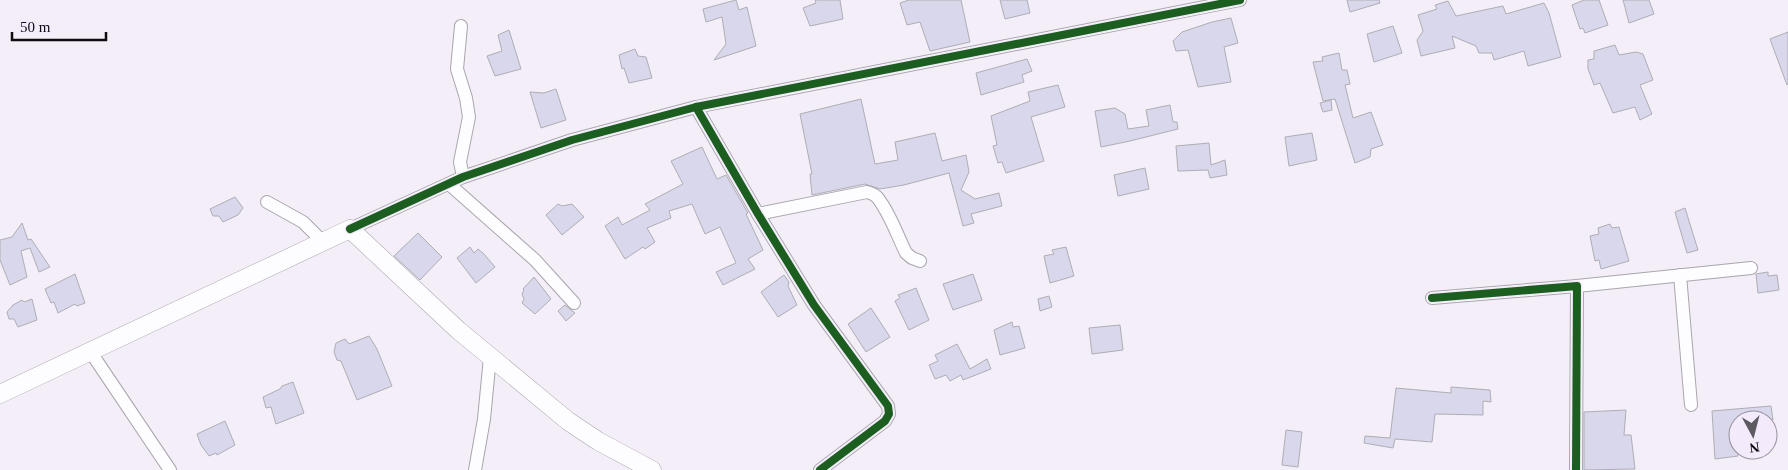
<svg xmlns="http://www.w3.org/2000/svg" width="1788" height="470" font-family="'Times New Roman',serif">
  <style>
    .building { fill: #d9d7eb; stroke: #afadb4 }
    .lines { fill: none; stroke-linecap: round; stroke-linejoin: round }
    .street-casing { stroke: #a9a6ad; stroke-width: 14 }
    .secondary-casing { stroke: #a9a6ad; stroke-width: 19 }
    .street { stroke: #fdfcfe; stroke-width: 12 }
    .secondary { stroke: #fdfcfe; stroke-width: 18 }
    .cycleway-casing { stroke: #f3ebfb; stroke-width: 11 }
    .cycleway { stroke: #1b5e20; stroke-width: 8 }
  </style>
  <rect width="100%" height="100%" fill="#f3eef8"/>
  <g class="building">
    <polygon points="736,0 739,10 747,7 756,46 714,60 726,44 722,17 706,22 703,9"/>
    <polygon points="815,0 840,0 843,19 810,26 803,8 816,3"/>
    <polygon points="909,0 961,0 970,42 930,51 920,22 907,25 900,3"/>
    <polygon points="1000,0 1027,0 1030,13 1005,19"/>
    <polygon points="1347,0 1379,0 1380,3 1350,12"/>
    <polygon points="1584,0 1599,0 1608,25 1585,33 1583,28 1580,29 1572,5"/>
    <polygon points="1623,0 1649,0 1654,14 1629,23"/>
    <polygon points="1448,1 1456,16 1503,6 1506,14 1544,3 1549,13 1561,57 1528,66 1524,51 1494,60 1492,53 1479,53 1476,46 1452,36 1455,48 1421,56 1417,40 1423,31 1418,15 1437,9 1435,5"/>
    <polygon points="1231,18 1238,43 1224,47 1231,82 1198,87 1188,50 1176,51 1173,41 1182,32 1212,22"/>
    <polygon points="1393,26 1402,53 1374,62 1367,34"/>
    <polygon points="509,30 521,69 495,76 487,56 502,51 498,35"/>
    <polygon points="1788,32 1788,84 1787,85 1770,39"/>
    <polygon points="1615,45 1619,55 1636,52 1643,54 1653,80 1640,85 1652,114 1640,120 1635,107 1613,113 1600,83 1594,85 1588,69 1588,60 1594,59 1594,51"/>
    <polygon points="635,49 638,56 646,57 652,78 629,83 624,68 622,69 619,55"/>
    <polygon points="1339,53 1342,70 1347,70 1350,84 1345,85 1353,118 1371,112 1383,145 1371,149 1370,157 1355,163 1335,99 1323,101 1313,62 1323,61 1322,57"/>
    <polygon points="1027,59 1032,71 1022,75 1024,82 981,95 976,73"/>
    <polygon points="1058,85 1065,107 1031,117 1044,161 1006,173 1002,162 998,163 993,146 997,145 991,116 1030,101 1028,92"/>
    <polygon points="556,89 566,120 541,128 530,92 544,93"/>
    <polygon points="861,99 875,164 898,160 895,142 935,133 942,161 966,155 969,172 961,190 975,199 999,193 1002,206 971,214 974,223 963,226 949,173 904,185 880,189 865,184 812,195 810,174 812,174 800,114"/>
    <polygon points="1331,100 1332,110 1323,112 1320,103"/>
    <polygon points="1170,105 1173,122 1177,122 1178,129 1130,141 1101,147 1095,111 1115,108 1125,114 1128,129 1149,126 1146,110"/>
    <polygon points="1312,133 1317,160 1289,166 1285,137"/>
    <polygon points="1209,143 1211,165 1225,160 1227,175 1210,178 1208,170 1178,171 1176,146"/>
    <polygon points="702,147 717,179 726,175 748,213 746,214 763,250 748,259 755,269 723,285 716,272 736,263 720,227 705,234 692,204 669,211 671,218 647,228 655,242 645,249 643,247 625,259 605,226 618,217 622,225 650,210 645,204 683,184 671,161"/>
    <polygon points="1145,168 1149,189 1118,196 1114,175"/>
    <polygon points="235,197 243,208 238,215 223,222 219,216 213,216 210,209"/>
    <polygon points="558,204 562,206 572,204 584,217 562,235 546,215"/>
    <polygon points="1685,208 1698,250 1687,253 1675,212"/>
    <polygon points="22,223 28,240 31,239 50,267 39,272 30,248 21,251 27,277 10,285 0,260 0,240 12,237"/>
    <polygon points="1610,224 1612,228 1619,227 1629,261 1601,269 1599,260 1595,261 1590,236 1599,234 1598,228"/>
    <polygon points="418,233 442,257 420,280 394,256"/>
    <polygon points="470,247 474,253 478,249 484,254 495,267 476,283 457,258"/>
    <polygon points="1066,247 1074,276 1050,283 1044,256 1054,254 1052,250"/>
    <polygon points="1768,272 1768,276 1777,275 1779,290 1758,293 1756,274"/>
    <polygon points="75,274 85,303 77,306 75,304 58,313 54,302 51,303 45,289"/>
    <polygon points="973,274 982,300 953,310 943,284"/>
    <polygon points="784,275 789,282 788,286 797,305 778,317 761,292"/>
    <polygon points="534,277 551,299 535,314 522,303 524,299 522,294 524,290 523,289"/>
    <polygon points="916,288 929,320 909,330 895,301 900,298 898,295"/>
    <polygon points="1049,296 1052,307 1040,311 1038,299"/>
    <polygon points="32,299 37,320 18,327 14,319 9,319 7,312 13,305 22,300 24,302"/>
    <polygon points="565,305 575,313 566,321 558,311"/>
    <polygon points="871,308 890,337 866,352 848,324"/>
    <polygon points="1012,322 1013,327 1019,326 1025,348 1000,355 994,330"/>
    <polygon points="1120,325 1123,350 1092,354 1089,328"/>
    <polygon points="369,336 377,349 392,386 357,400 341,361 337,360 334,352 336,343 345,339 349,344"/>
    <polygon points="957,344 970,369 987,359 991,369 963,380 961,375 950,381 946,375 935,379 929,365 938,361 935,355"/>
    <polygon points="293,382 304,413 276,424 271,407 266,408 263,397 280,389 282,386"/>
    <polygon points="1451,387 1490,390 1491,402 1483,401 1483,415 1435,414 1432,442 1395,439 1393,448 1364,443 1365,436 1390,438 1396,388 1451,393"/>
    <polygon points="1771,406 1773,420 1738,420 1738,456 1715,459 1712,411"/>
    <polygon points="1626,410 1624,435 1631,435 1635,469 1584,470 1584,412"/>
    <polygon points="225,421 235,445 217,455 216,453 209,456 201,445 197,434"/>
    <polygon points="1286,430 1302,432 1298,467 1282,465"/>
  </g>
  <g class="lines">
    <defs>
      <g id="street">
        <polyline points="461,26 457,69 466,98 469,117 460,162 463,177"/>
        <polyline points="696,107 758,214 814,305 888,406 889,414 885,421 820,470"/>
        <polyline points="449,184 535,260 574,303"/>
        <polyline points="267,202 303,222 323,242"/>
        <path d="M758 214 867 192C871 193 874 194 877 197 890 213 897 235 906 253L912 258 920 261"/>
        <polyline points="350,229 463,177 572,140 696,107 1240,0"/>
        <polyline points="1680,275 1691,405"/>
        <polyline points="1577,286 1751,268"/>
        <polyline points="1432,298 1577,286 1576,470"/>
        <polyline points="90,351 170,470"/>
        <polyline points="475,470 484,419 490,357"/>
      </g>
      <polyline id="secondary" points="0,394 350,229 458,330 568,421 598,441 652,470"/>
    </defs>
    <use href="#street" class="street-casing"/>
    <use href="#secondary" class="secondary-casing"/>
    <use href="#street" class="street"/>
    <use href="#secondary" class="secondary"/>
    <defs>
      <g id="cycleway">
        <polyline points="696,107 758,214 814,305 888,406 889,414 885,421 820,470"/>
        <polyline points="350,229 463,177 572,140 696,107 1240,0"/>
        <polyline points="1432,298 1577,286 1576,470"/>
      </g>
    </defs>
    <use href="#cycleway" class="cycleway-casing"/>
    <use href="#cycleway" class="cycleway"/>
  </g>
  <g transform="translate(1753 435) rotate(173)"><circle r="24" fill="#f3ebfb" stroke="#97919d"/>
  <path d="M0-4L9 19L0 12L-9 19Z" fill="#5e5a61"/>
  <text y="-8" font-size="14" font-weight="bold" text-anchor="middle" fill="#0e0b10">N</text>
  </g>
  <path d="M12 32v8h94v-8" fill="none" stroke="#0e0b10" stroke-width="2.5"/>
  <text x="20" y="32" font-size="15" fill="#0e0b10" stroke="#f3ebfb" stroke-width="4" paint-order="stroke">50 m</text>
</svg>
